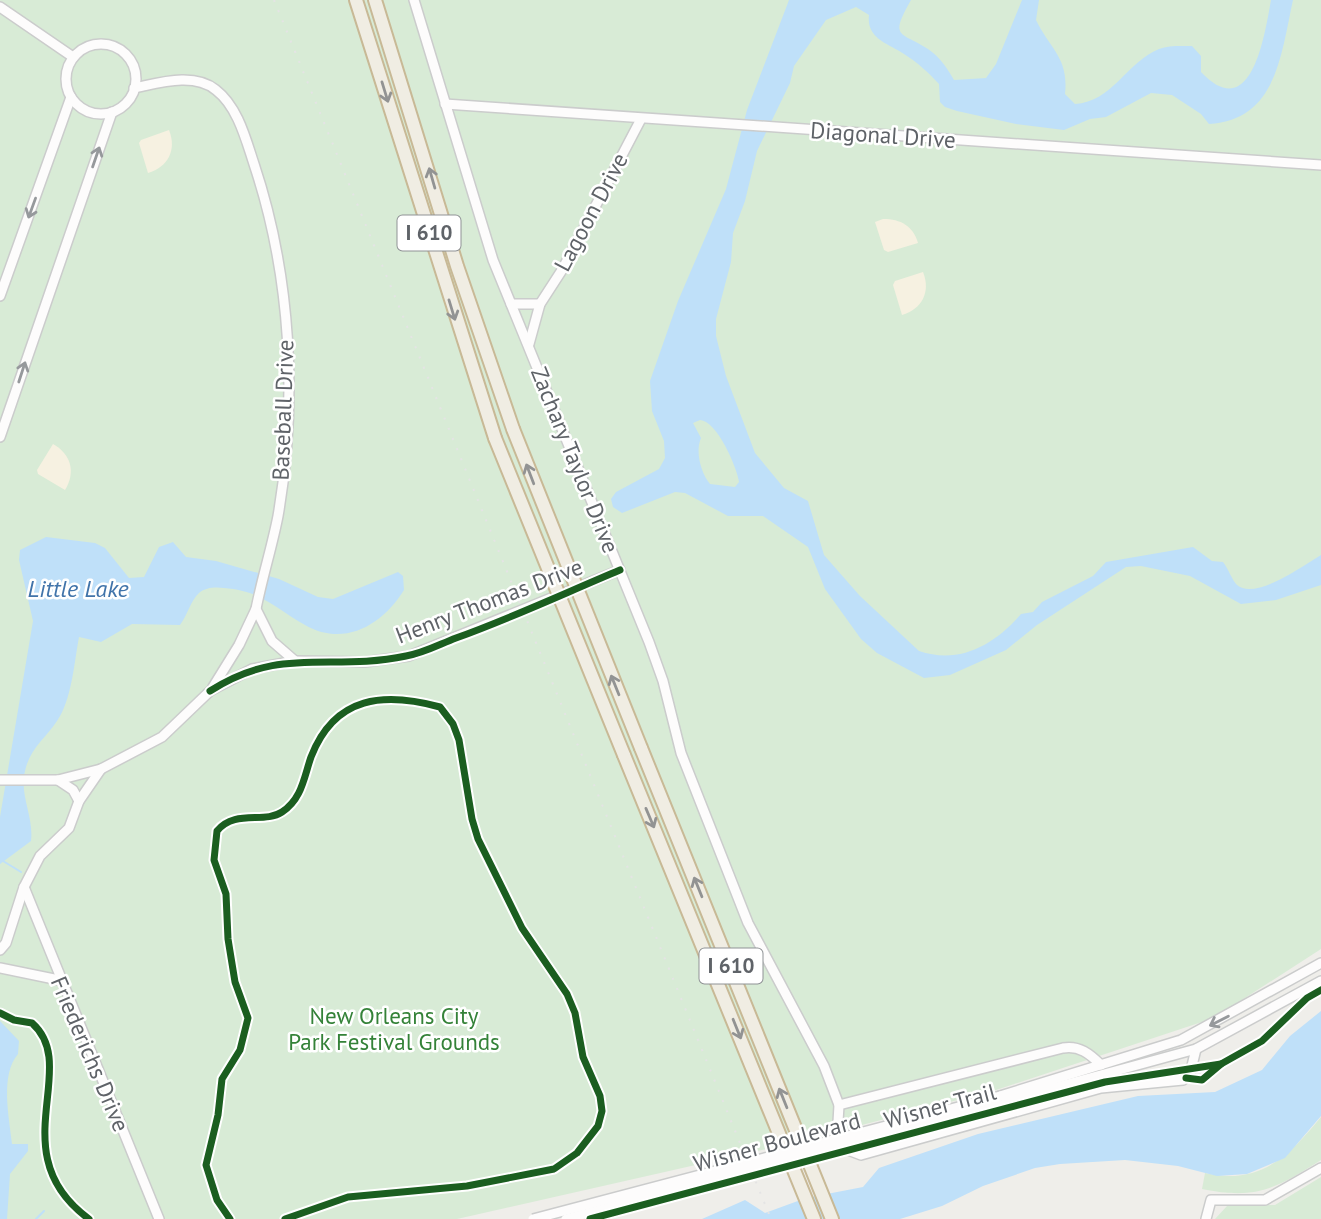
<svg xmlns="http://www.w3.org/2000/svg" width="1321" height="1219" font-family="'PT Sans',sans-serif">
  <style>
    .green { fill: #d8ebd6 }
    .sand { fill: #f6f1e1 }
    .water { fill: #bfe0f9; fill-rule: evenodd }
    .lines { fill: none; stroke-linecap: round; stroke-linejoin: round }
    .stream { stroke: #bfe0f9; stroke-width: 2 }
    .minor-casing { stroke: #cbcccc; stroke-width: 12 }
    .highway-casing { stroke: #c8b996; stroke-width: 16 }
    .minor { stroke: #fdfcfc; stroke-width: 9 }
    .highway { stroke: #f0ede3; stroke-width: 12 }
    .rail { stroke: #e4e4e4; stroke-width: 2; stroke-dasharray: 2 9; stroke-linecap: butt }
    .minor-bridge-casing { stroke: #cbcccc; stroke-width: 12; stroke-linecap: butt }
    .highway-bridge-casing { stroke: #c8b996; stroke-width: 16; stroke-linecap: butt }
    .minor-bridge { stroke: #fdfcfc; stroke-width: 9 }
    .highway-bridge { stroke: #f0ede3; stroke-width: 12 }
    .cycleway-casing { stroke: #fff; stroke-width: 11 }
    .cycleway { stroke: #1b5e20; stroke-width: 7 }
    .oneway { stroke: #929393 }
    .oneway2 { stroke: #96999c }
    .labels { text-anchor: middle; stroke-width: 5; stroke-linejoin: round; paint-order: stroke }
    .shield { fill: #fff; stroke: #8f9295; stroke-width: 2 }
    .shield-label { font-size: 21px; font-weight: bold; fill: #5f6368 }
    .street-label { font-size: 23px; fill: #5f6368; stroke: #fff }
    .park-label { font-size: 23px; fill: #348238; stroke: #fff }
    .water-label { font-size: 24px; font-style: italic; fill: #4174aa; stroke: #fff }
  </style>
  <rect width="100%" height="100%" fill="#efeeea"/>
  <g class="green">
    <polygon points="0,0 1321,0 1321,949 1214,1018 996,1090 793,1143 457,1219 0,1219"/>
    <path d="M1321 1117V1160C1275 1189 1256 1200 1202 1189L1205 1173C1260 1186 1290 1155 1321 1117Z"/>
    <polygon points="1321,1177 1321,1219 1215,1219 1227,1206 1275,1205"/>
  </g>
  <g class="sand">
    <path d="M169 130C177 150 168 167 148 173L139 143 141 140Z"/>
    <path d="M883 219C901 219 913 226 918 243L888 252 884 250 875 222Z"/>
    <path d="M923 272C931 292 922 309 902 315L893 285 895 281Z"/>
    <path d="M53 444C71 454 76 472 65 490L38 474 37 470Z"/>
  </g>
  <g class="water">
    <path d="M789 0H911C889 39 900 31 928 49 940 57 947 68 954 80L986 78 996 64 1022 0H1039L1036 20C1050 49 1069 58 1065 94L1075 104C1112 102 1127 62 1159 49 1169 45 1182 46 1192 46L1201 56V72C1252 126 1265 33 1271 0H1293C1281 54 1277 120 1209 124L1201 114 1172 95 1151 93 1106 117 1090 119 1064 130 1016 124 957 111 945 107 940 102 939 84C929 73 917 62 904 54 889 44 866 39 869 15L856 7 826 20 794 66 790 83 757 151 745 201 733 233 731 262 716 319V336L726 376 755 453 784 488 808 501 824 555 860 596 919 651C960 665 995 644 1021 614L1033 612 1042 602 1093 576 1106 562 1193 547 1212 561 1223 562C1228 568 1232 580 1237 585 1255 601 1304 565 1321 555V585L1276 600 1241 604 1190 576 1141 566 1126 567 1037 625 1006 650 950 675 924 678 877 653 861 639 825 589 808 547 763 516H728L685 493 675 492 622 513 613 507 611 499 616 492 659 469 665 458 664 441 652 411 650 381 678 301 726 189 747 110ZM700 420C717 421 737 467 739 482L735 487 710 484C701 473 695 452 701 438L693 423Z"/>
    <path d="M46 537 95 543 105 548 129 578 144 577 159 547 173 542 186 557 216 561 279 579 318 597 333 599 398 572 403 576 404 590C383 624 345 648 305 625 275 608 262 591 224 588 216 587 206 587 199 593 191 600 187 616 180 625L132 624 101 642 79 637C74 663 72 699 57 721 45 739 30 748 25 771 19 794 34 817 31 841L0 864V817L33 621 19 560 20 550Z"/>
    <polygon points="1321,1011 1321,1116 1285,1158 1247,1174 1217,1176 1178,1166 1125,1160 1060,1164 1035,1168 983,1186 942,1206 900,1219 702,1219 745,1200 765,1213 806,1198 863,1187 879,1168 978,1134 1138,1096 1215,1092 1262,1070 1290,1036"/>
    <path d="M0 1021 19 1041 18 1054C0 1075 9 1116 12 1144H28V1151L10 1174 7 1219H0Z"/>
  </g>
  <g class="lines">
    <g class="stream">
      <polyline points="3,861 21,872"/>
      <polyline points="36,1219 44,1211"/>
    </g>
    <defs>
      <g id="minor">
        <polyline points="414,0 493,260 649,642 663,681 681,753 748,923 824,1066 839,1105 837,1139 840,1147 861,1155 1101,1088 1183,1080 1190,1074 1196,1049"/>
        <polyline points="0,7 73,57"/>
        <circle cx="101" cy="79" r="35"/>
        <path d="M134 88C159 83 194 72 216 90 238 107 246 140 254 164 291 275 298 401 278 516 272 547 262 578 256 609L272 641 295 661"/>
        <polyline points="445,104 1321,165"/>
        <polyline points="0,296 71,97"/>
        <polyline points="511,304 540,304"/>
        <polyline points="529,344 540,304 562,270 641,119"/>
        <polyline points="0,437 112,112"/>
        <polyline points="213,687 239,645 256,609"/>
        <polyline points="0,780 58,780 101,769 162,737 210,691 252,669 295,661 365,662 409,656 620,570"/>
        <polyline points="58,780 73,790 79,801"/>
        <polyline points="24,887 159,1219"/>
        <polyline points="0,950 6,943 24,887 40,856 69,828 79,801 101,769"/>
        <polyline points="0,968 59,980"/>
        <polyline points="1000,1096 1181,1040 1321,963"/>
        <polyline points="998,1103 1196,1049 1321,981"/>
        <path d="M839 1105 1063 1048C1079 1045 1090 1054 1101 1065"/>
        <polyline points="1206,1219 1211,1200 1265,1200 1321,1168"/>
      </g>
      <g id="highway">
        <polyline points="356,0 495,438"/>
        <polyline points="375,0 457,266 513,429"/>
        <polyline points="641,748 832,1219"/>
        <polyline points="624,755 814,1219"/>
      </g>
    </defs>
    <use href="#minor" class="minor-casing"/>
    <use href="#highway" class="highway-casing"/>
    <use href="#minor" class="minor"/>
    <use href="#highway" class="highway"/>
    <polyline class="rail" points="274,0 771,1219"/>
    <defs>
      <g id="minor-bridge">
        <polyline points="533,1219 1000,1096"/>
        <polyline points="566,1219 998,1103"/>
      </g>
      <g id="highway-bridge">
        <polyline points="513,429 641,748"/>
        <polyline points="495,438 624,755"/>
      </g>
    </defs>
    <use href="#minor-bridge" class="minor-bridge-casing"/>
    <use href="#highway-bridge" class="highway-bridge-casing"/>
    <use href="#minor-bridge" class="minor-bridge"/>
    <use href="#highway-bridge" class="highway-bridge"/>
    <defs>
      <g id="cycleway">
        <path d="M210 691C281 645 331 672 406 656 424 653 440 644 456 638 512 618 565 593 620 570"/>
        <path d="M0 1013 14 1020 32 1023C82 1067 0 1154 89 1219"/>
        <polyline points="1186,1078 1202,1080 1221,1064 1262,1041 1307,998 1321,990"/>
        <path d="M230 1219 217 1200 206 1165 218 1115 222 1079 240 1050 248 1018 235 982 228 939 226 894 214 860 217 831C235 809 264 824 282 812 302 799 304 777 311 757 335 695 385 692 440 707L453 724 459 740 472 819 478 839 522 928 567 994 575 1013 583 1057 600 1096 602 1111 598 1126 577 1153 554 1169 467 1186 348 1197 285 1219"/>
        <polyline points="590,1219 1105,1082 1221,1064"/>
      </g>
    </defs>
    <use href="#cycleway" class="cycleway-casing"/>
    <use href="#cycleway" class="cycleway"/>
  </g>
  <defs><path id="oneway-shaft" d="M-6 0H5M1.5-3L5.5 0L1.5 3" fill="none" stroke-width="1.6" stroke-linecap="round" stroke-linejoin="round" transform="scale(1.75)"/></defs>
  <g class="oneway">
    <use href="#oneway-shaft" transform="translate(385 92) rotate(73)"/>
    <use href="#oneway-shaft" transform="translate(432 178) rotate(-106)"/>
    <use href="#oneway-shaft" transform="translate(452 310) rotate(73)"/>
    <use href="#oneway-shaft" transform="translate(530 474) rotate(-111)"/>
    <use href="#oneway-shaft" transform="translate(615 685) rotate(-112)"/>
    <use href="#oneway-shaft" transform="translate(650 818) rotate(67)"/>
    <use href="#oneway-shaft" transform="translate(698 887) rotate(-112)"/>
    <use href="#oneway-shaft" transform="translate(737 1029) rotate(68)"/>
    <use href="#oneway-shaft" transform="translate(783 1098) rotate(-112)"/>
  </g>
  <g class="oneway2">
    <use href="#oneway-shaft" transform="translate(96 157) rotate(-71)"/>
    <use href="#oneway-shaft" transform="translate(32 208) rotate(110)"/>
    <use href="#oneway-shaft" transform="translate(22 372) rotate(-72)"/>
    <use href="#oneway-shaft" transform="translate(1219 1021) rotate(153)"/>
  </g>
  <g class="labels">
    <g class="shield">
      <rect x="397.5" y="215.5" width="63" height="35" rx="5"/>
      <rect x="699.5" y="948.5" width="63" height="35" rx="5"/>
    </g>
    <g class="shield-label">
      <text x="429" y="240">I 610</text>
      <text x="731" y="973">I 610</text>
    </g>
    <g class="street-label">
      <text transform="translate(883 135) rotate(4)" y="8">Diagonal Drive</text>
      <text transform="translate(591 212) rotate(-62)" y="8">Lagoon Drive</text>
      <text transform="translate(283 410) rotate(-88)" y="8">Baseball Drive</text>
      <text transform="translate(575 460) rotate(68)" y="8">Zachary Taylor Drive</text>
      <text transform="translate(489 601) rotate(-21)" y="8">Henry Thomas Drive</text>
      <text transform="translate(90 1054) rotate(67)" y="8">Friederichs Drive</text>
      <text transform="translate(940 1106) rotate(-15)" y="8">Wisner Trail</text>
      <text transform="translate(777 1142) rotate(-15)" y="8">Wisner Boulevard</text>
    </g>
    <g class="park-label">
      <text x="394" y="1024">New Orleans City<tspan x="394" dy="26">Park Festival Grounds</tspan></text>
    </g>
    <g class="water-label">
      <text x="78" y="597">Little Lake</text>
    </g>
  </g>
</svg>
